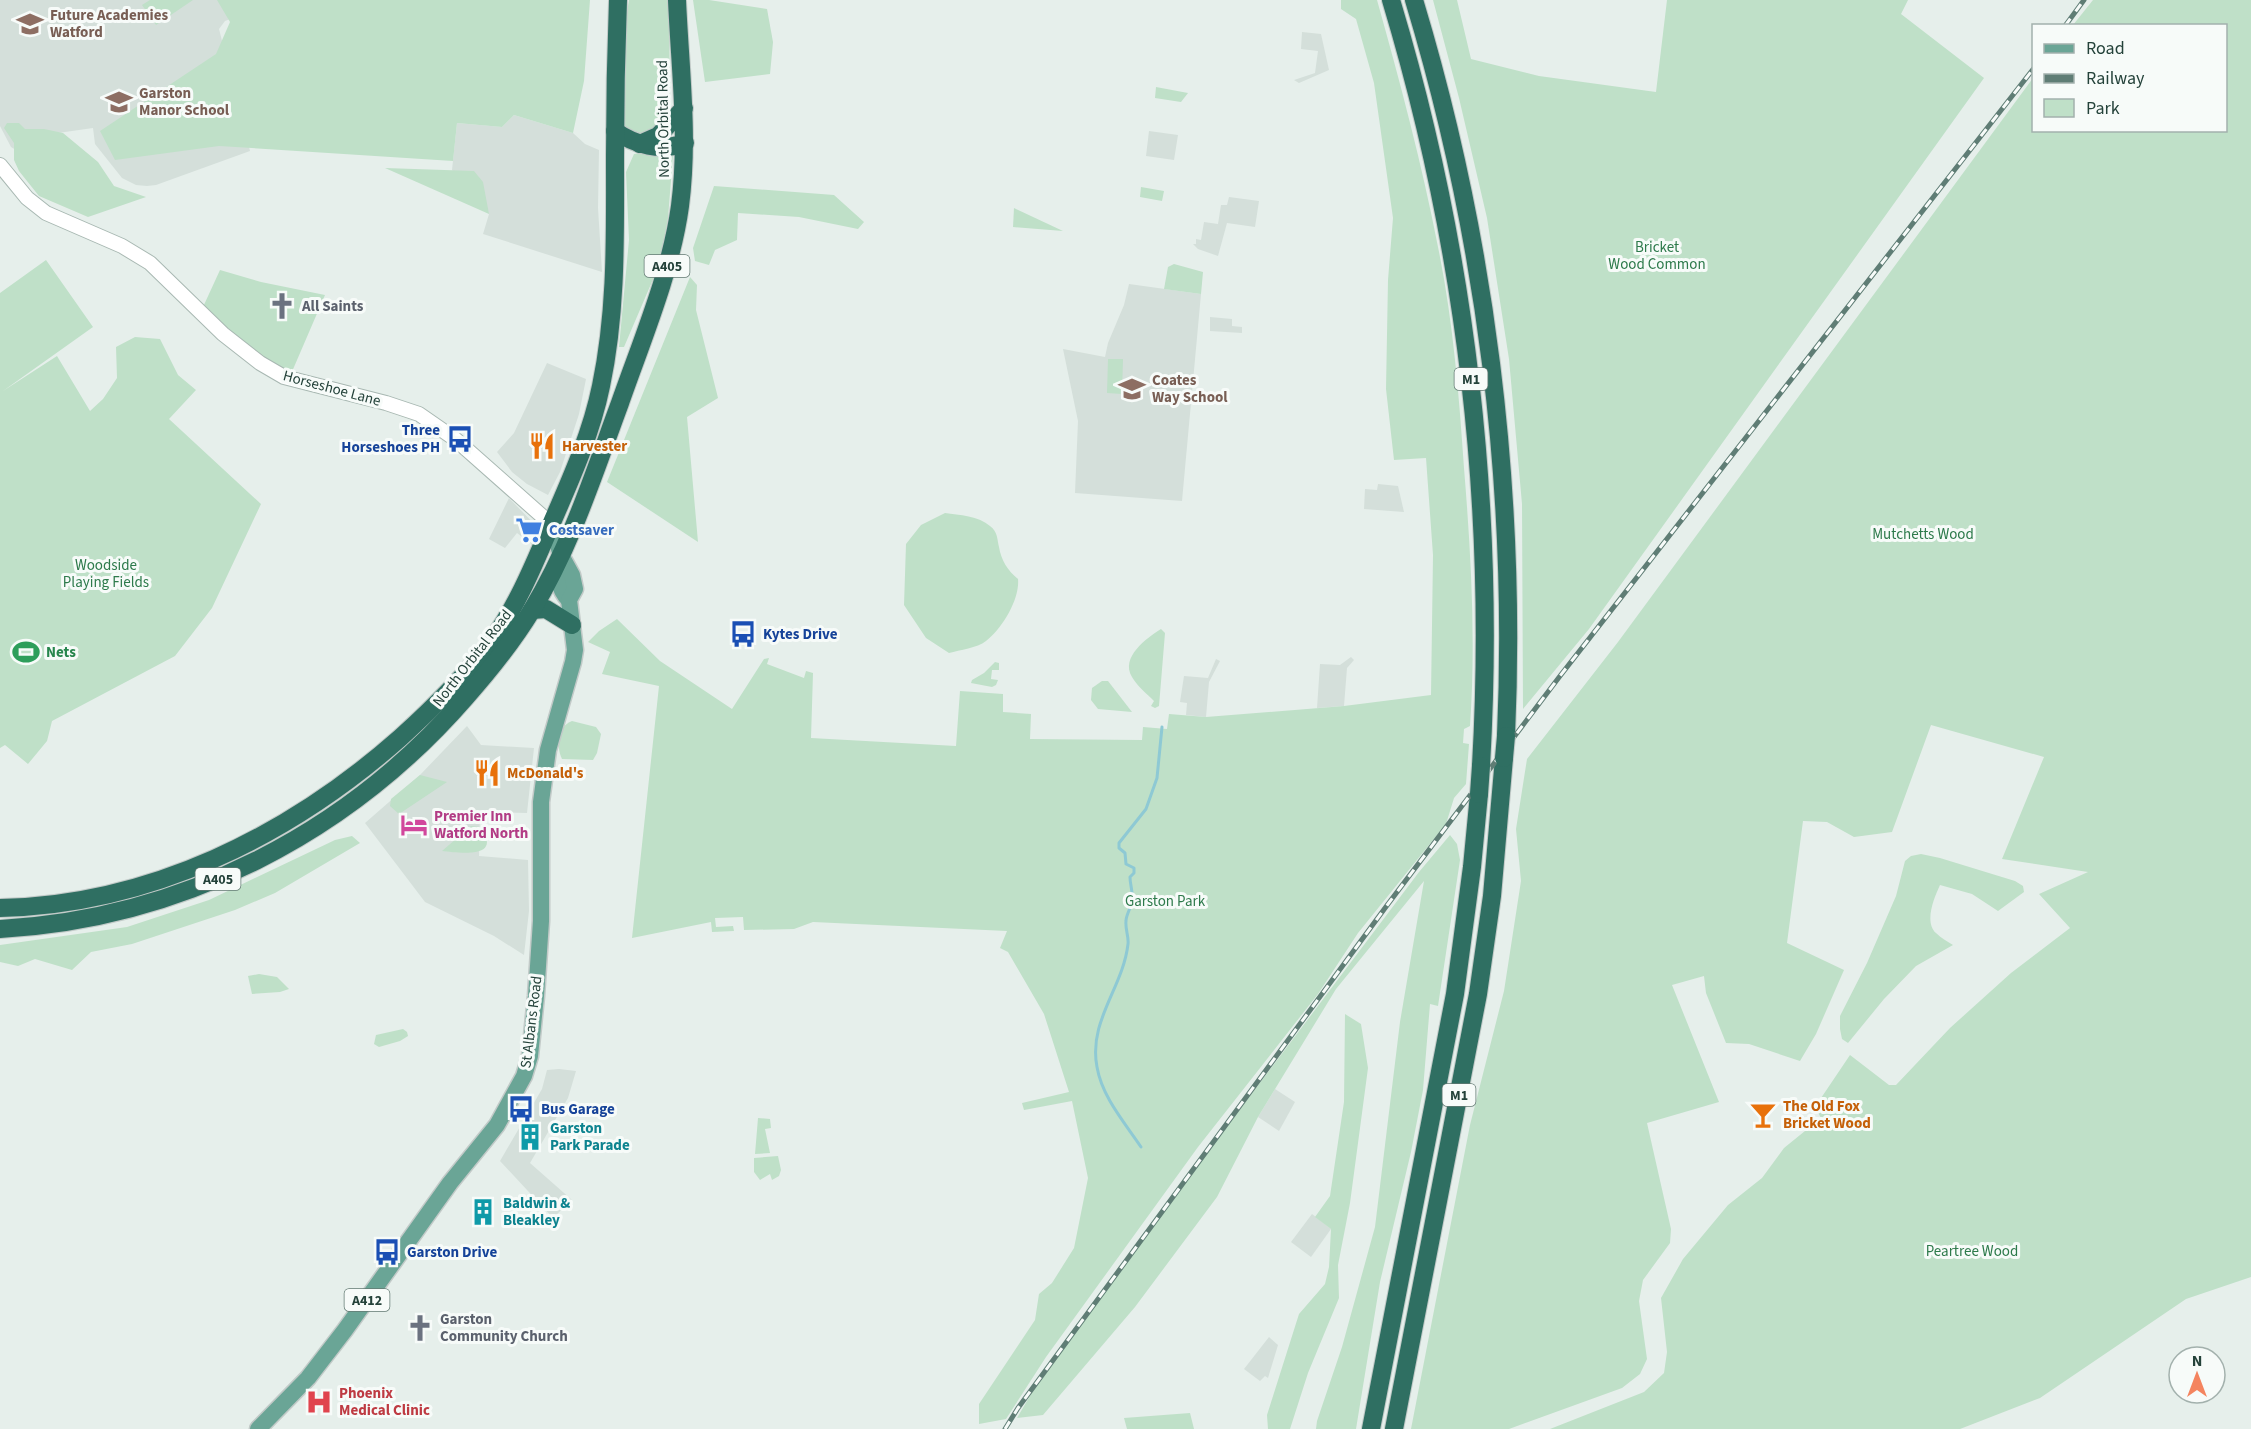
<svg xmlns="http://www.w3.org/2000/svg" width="2251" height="1429" font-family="'Source Sans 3',sans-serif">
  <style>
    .built { fill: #d4dfda }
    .green { fill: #bfe0c8 }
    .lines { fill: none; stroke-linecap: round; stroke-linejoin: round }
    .stream { stroke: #8ec9d4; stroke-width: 3 }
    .minor-casing { stroke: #a8b8b2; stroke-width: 16 }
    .major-casing { stroke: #c2cac8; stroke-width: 19 }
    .highway-casing { stroke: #c2cac8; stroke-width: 20 }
    .minor { stroke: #fff; stroke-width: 14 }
    .major { stroke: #6aa596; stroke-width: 16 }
    .highway { stroke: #2f6f62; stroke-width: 18 }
    .rail-casing { stroke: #5f7d75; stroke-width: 5 }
    .rail { stroke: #f7fbf9; stroke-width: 3; stroke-dasharray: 9; stroke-linecap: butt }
    .highway-bridge-casing { stroke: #c2cac8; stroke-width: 20; stroke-linecap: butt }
    .highway-bridge { stroke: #2f6f62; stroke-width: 18 }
    .labels { text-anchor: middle; stroke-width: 6; stroke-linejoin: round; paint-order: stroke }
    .shield { fill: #f7fbf9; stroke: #637a73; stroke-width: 1.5 }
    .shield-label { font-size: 14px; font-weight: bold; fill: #24423a }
    .education-label { font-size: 15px; font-weight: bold; fill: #785e54; stroke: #f7fbf9; text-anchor: start }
    .street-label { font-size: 15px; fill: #24423a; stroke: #f7fbf9 }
    .park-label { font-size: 15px; fill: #2d7a4b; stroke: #f7fbf9 }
    .worship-label { font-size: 15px; font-weight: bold; fill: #5b616d; stroke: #f7fbf9; text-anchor: start }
    .transit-label { font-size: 15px; font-weight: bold; fill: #164399; stroke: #f7fbf9; text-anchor: start }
    .food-label { font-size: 15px; font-weight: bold; fill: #c56008; stroke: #f7fbf9; text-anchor: start }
    .shop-label { font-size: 15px; font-weight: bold; fill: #366cbe; stroke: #f7fbf9; text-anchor: start }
    .leisure-label { font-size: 15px; font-weight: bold; fill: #27864d; stroke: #f7fbf9; text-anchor: start }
    .hotel-label { font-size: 15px; font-weight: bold; fill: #b23c85; stroke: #f7fbf9; text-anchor: start }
    .culture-label { font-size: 15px; font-weight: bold; fill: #0d838f; stroke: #f7fbf9; text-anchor: start }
    .health-label { font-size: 15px; font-weight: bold; fill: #be3a42; stroke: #f7fbf9; text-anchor: start }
  </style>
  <rect width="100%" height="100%" fill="#e6efeb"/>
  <g class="built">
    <polygon points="0,0 280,0 225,21 219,29 250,151 156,185 147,186 136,185 122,178 95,144 93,128 58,133 16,150 11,147 0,126"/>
    <polygon points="1302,32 1321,34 1329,70 1299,83 1294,80 1315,73 1318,51 1301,49"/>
    <polygon points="514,115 573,133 585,144 599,150 598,208 602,272 483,234 489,214 452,170 457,123 502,127"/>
    <polygon points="1149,131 1178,135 1174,160 1146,156"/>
    <polygon points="1229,197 1259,201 1255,227 1227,223 1218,256 1198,249 1193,244 1196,244 1196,239 1201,240 1204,222 1218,224 1221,205 1227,205"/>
    <polygon points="1129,284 1201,294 1182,501 1075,493 1078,421 1063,349 1105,357 1108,343 1124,305"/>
    <polygon points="1210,317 1232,319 1232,326 1242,327 1242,333 1210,331"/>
    <polygon points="547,363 586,379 579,414 560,472 548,495 527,484 512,472 497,452 514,433"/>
    <polygon points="1378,484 1398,486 1404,512 1364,509 1365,489 1377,490"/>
    <polygon points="509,498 541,531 533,545 517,533 505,548 489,539"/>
    <polygon points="1351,657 1354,660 1347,668 1344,706 1317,708 1320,664 1340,665"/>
    <polygon points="1216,659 1220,661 1209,682 1206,717 1186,715 1187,703 1180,702 1184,676 1208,678"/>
    <polygon points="467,726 481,745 534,748 527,813 480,812 479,856 528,860 529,911 524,955 494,936 425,902 365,823 420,775"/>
    <polygon points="559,1069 576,1071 568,1098 530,1163 572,1200 553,1218 500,1161 542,1089 547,1070"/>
    <polygon points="1275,1089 1295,1102 1279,1131 1258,1117"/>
    <polygon points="1312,1214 1331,1229 1311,1257 1291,1242"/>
    <polygon points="1269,1337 1278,1345 1268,1378 1265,1376 1260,1381 1244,1369"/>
  </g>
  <g class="green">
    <polygon points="150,0 193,0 156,25 142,5"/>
    <polygon points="217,0 590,0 584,81 573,133 514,115 502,127 457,123 453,161 219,146 115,160 100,131 216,54 230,22"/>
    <polygon points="629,0 669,0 670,110 664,123 640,137 623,128 622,42"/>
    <polygon points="693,0 709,0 767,9 773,42 770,74 705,82"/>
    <path d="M1341 0H1377C1400 82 1422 164 1438 247 1453 320 1459 394 1464 468 1471 554 1476 640 1470 726L1464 729 1463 743 1469 744 1466 784 1454 798 1446 824 1358 933 1318 994 1198 1147 1046 1357 1006 1419 979 1424V1404L1035 1320 1039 1294 1052 1283 1074 1248 1088 1178 1072 1101 1024 1110 1022 1103 1069 1092 1044 1014 1008 952 1000 948 1007 931 813 922 794 929 744 930 743 917 715 918 716 927 733 926 734 931 712 932 711 922 632 938 659 686 602 674 610 652 588 642 599 631 617 619 660 661 732 709 764 659 769 658 767 664 804 678 806 671 813 673 811 738 956 746 960 691 1003 694V712L1031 714 1030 739 1142 740 1143 727 1167 729 1169 714 1206 717 1344 706 1431 695 1433 555 1426 458 1394 460 1386 389 1388 280 1393 218 1374 83 1356 19 1341 9Z"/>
    <polygon points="1433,0 1457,0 1471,59 1539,76 1656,92 1667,0 1908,0 1901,14 1984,78 1589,629 1523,709 1522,504 1509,359 1487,218 1459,98"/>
    <polygon points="2093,0 2251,0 2251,1277 2186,1299 2040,1398 1960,1429 1550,1429 1644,1392 1664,1373 1667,1352 1661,1298 1683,1259 1728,1205 1762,1178 1784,1148 1821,1118 1815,1107 1850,1055 1889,1085 1896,1085 1950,1028 2011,973 2070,928 2039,894 2088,872 2002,859 2044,757 1931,725 1892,832 1854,837 1827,822 1803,821 1787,943 1844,970 1816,1034 1800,1061 1749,1044 1726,1043 1706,993 1704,976 1672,985 1719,1102 1647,1123 1671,1229 1670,1243 1643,1280 1639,1301 1647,1359 1640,1374 1622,1388 1509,1429 1411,1429 1470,1125 1504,991 1521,881 1516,829 1527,759 1618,642 2033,78 2034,130 2226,130 2226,26 2073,25"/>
    <polygon points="1156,87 1188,93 1181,102 1155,98"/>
    <polygon points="7,123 19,123 25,129 44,129 63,133 98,162 114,186 146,197 88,217 39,196 19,171 14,160 14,143 4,128"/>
    <polygon points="656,151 673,155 668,218 660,263 624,347 619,347 629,240 626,172 634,154"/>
    <polygon points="385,168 474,171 483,182 489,214"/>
    <polygon points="714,186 834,195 864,222 858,229 799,217 738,213 737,240 715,250 709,265 695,261 693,248"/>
    <polygon points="1141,187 1164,191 1162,201 1140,197"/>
    <polygon points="1014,208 1063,231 1013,227"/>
    <polygon points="46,260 93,327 3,391 57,356 90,411 103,399 117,378 116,347 135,337 160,339 178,375 196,390 169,419 261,504 212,608 175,656 52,721 47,741 28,764 5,745 0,748 0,293"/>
    <polygon points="1174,264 1203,272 1201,294 1164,289 1168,267"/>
    <path d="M220 270 261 282 325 295 291 374C258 355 230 333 203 307Z"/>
    <polygon points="690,277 697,285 696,310 718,398 687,417 698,542 607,482"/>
    <polygon points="1108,359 1123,359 1122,394 1107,393"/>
    <path d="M945 513C959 515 979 516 990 526 998 532 997 539 999 547 1001 560 1008 571 1018 579 1020 599 1002 629 986 641 977 648 960 650 949 653L926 638 904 605 906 544 921 525Z"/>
    <path d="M1161 629 1165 633 1159 706 1155 708 1151 706 1154 701C1147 694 1137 686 1132 677 1120 657 1147 638 1161 629Z"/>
    <polygon points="995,662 999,663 999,670 992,670 991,679 998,680 996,685 992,687 971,683 972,680 984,673"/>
    <polygon points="1102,681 1108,681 1132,712 1098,709 1091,700 1092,688"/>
    <path d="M572 721 596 727 601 734 597 753 593 760 562 759C556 746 557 727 572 721Z"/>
    <polygon points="420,775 447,782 399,814 390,806 391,799"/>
    <path d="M471 826 480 827C504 859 460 853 442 851Z"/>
    <polygon points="1450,835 1457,844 1460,860 1438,1006 1430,1004 1423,1090 1411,1152 1380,1282 1356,1429 1316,1429 1317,1421 1342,1347 1375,1227 1400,1022 1424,881 1336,989 1258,1117 1217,1197 1135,1307 1043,1415 1017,1418 1034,1389 1213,1145 1419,872"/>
    <polygon points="352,836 360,843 275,893 235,910 132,944 91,952 72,970 35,959 18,966 0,962 0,945 127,927 209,900 335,840"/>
    <path d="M1921 854 1940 858 2015 881 2023 886 2024 892 1998 911 1972 894 1940 885C1934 898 1924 922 1936 933 1941 938 1947 941 1953 945L1916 966 1884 999 1848 1043 1842 1039 1840 1029V1016L1867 963 1896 896 1905 861 1911 856Z"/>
    <polygon points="259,974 277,977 289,989 280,992 252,994 248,976"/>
    <polygon points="1345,1014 1361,1024 1368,1068 1350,1203 1338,1265 1339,1298 1308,1373 1290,1429 1268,1429 1267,1415 1299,1314 1325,1284 1329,1267 1331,1229 1315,1217 1330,1196 1344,1102"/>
    <polygon points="403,1029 407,1032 408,1036 400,1041 379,1047 374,1044 376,1035"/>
    <polygon points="758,1118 770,1119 771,1128 765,1129 770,1153 755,1154"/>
    <polygon points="778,1156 781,1170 779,1176 772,1180 770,1174 760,1180 754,1172 754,1158"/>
    <polygon points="1190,1413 1194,1429 1127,1429 1124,1418"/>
  </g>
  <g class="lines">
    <path class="stream" d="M1141 1147C1125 1123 1102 1097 1097 1067 1088 1021 1123 988 1128 944 1129 937 1125 929 1126 921 1126 914 1132 907 1132 899 1133 891 1130 885 1130 877L1134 873V868L1126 864 1125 853 1119 848V843L1146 809 1157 778 1162 727"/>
    <defs>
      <polyline id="minor" points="0,165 27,198 46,213 122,246 150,263 223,334 260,363 284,377 386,403 419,414 455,439 551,524"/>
      <g id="major">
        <path d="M561 559C559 576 556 587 569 600"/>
        <polyline points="258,1429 308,1378 345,1330 450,1183 497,1125 524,1076 530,1056 536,996 541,921 541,802 548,750 573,662 575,650 569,600 575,589 572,575 561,555 551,524"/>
      </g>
      <g id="highway">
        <path d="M1391 0C1466 249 1496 507 1481 766"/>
        <path d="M1414 0C1486 238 1517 488 1506 736"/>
        <path d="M615 131C635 145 661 152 685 143"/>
        <polyline points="640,144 658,136 684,108"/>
        <polyline points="532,610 546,609 572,625"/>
        <path d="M0 908C150 905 289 836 400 738 432 709 464 678 490 643 516 608 533 567 550 527 570 481 591 435 601 386 617 310 615 234 615 156 615 104 616 52 618 0"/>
        <path d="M0 929C181 919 347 834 466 697 490 670 513 641 532 610 571 546 594 473 620 403 642 340 671 272 680 206 689 137 680 69 677 0"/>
        <polyline points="1371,1429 1455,994 1472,867 1479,794"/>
        <polyline points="1394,1429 1478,994 1492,896 1504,758"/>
      </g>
    </defs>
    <use href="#minor" class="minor-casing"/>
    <use href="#major" class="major-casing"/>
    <use href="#highway" class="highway-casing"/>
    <use href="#minor" class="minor"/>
    <use href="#major" class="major"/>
    <use href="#highway" class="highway"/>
    <defs>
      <g id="rail">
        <polyline points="2065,26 2084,0"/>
        <polyline points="1005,1429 1018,1408 1388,904 1560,676 2034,68"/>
      </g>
    </defs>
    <use href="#rail" class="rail-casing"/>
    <use href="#rail" class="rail"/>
    <defs>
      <g id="highway-bridge">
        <polyline points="1504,758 1506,736"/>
        <polyline points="1479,794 1481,766"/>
      </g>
    </defs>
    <use href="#highway-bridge" class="highway-bridge-casing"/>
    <use href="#highway-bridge" class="highway-bridge"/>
  </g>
  <defs>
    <symbol id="school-bare" viewBox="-9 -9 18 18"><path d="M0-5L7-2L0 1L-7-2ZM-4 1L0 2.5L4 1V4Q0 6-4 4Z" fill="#8d6e63" stroke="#f7fbf9" stroke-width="2.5" paint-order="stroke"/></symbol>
    <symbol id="church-bare" viewBox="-9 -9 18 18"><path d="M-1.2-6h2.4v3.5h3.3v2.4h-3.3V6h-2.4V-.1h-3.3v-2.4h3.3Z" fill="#6b7280" stroke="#f7fbf9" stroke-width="2.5" paint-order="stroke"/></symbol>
    <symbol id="bus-bare" viewBox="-9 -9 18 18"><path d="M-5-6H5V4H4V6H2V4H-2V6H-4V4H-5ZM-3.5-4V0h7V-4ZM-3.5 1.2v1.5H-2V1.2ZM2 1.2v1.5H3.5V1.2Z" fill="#1a4fb4" stroke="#f7fbf9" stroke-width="2.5" paint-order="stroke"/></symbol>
    <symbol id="restaurant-bare" viewBox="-9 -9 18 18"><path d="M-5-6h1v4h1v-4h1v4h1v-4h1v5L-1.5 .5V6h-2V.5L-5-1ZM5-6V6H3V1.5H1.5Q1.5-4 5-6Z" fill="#e8710a" stroke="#f7fbf9" stroke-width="2.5" paint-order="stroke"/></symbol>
    <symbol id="supermarket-bare" viewBox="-9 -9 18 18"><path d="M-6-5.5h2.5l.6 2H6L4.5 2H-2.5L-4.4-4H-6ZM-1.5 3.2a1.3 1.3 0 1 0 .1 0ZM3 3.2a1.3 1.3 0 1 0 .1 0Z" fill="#3f7fe0" stroke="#f7fbf9" stroke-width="2.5" paint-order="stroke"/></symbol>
    <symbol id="stadium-bare" viewBox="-9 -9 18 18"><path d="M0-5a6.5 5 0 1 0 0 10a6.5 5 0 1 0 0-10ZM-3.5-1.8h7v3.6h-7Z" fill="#2e9e5b" stroke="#f7fbf9" stroke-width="2.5" paint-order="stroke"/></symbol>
    <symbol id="hotel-bare" viewBox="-9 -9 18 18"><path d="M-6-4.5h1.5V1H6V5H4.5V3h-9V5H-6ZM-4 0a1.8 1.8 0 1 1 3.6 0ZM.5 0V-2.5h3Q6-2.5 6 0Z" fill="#d1479c" stroke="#f7fbf9" stroke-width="2.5" paint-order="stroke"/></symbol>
    <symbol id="bar-bare" viewBox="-9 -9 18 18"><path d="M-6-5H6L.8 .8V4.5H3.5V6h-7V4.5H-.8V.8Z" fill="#e8710a" stroke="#f7fbf9" stroke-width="2.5" paint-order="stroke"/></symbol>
    <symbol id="building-bare" viewBox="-9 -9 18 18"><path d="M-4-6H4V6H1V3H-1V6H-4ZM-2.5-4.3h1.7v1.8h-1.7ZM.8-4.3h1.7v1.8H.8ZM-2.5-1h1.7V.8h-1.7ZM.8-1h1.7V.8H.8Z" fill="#0f9aa8" stroke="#f7fbf9" stroke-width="2.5" paint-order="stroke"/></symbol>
    <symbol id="hospital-bare" viewBox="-9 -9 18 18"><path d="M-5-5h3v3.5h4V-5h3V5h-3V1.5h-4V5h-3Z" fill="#e0444e" stroke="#f7fbf9" stroke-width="2.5" paint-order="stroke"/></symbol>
  </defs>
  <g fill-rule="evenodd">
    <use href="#school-bare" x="11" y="5" width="38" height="38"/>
    <use href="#school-bare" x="100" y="83" width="38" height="38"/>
    <use href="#church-bare" x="263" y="287" width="38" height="38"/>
    <use href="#school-bare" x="1113" y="370" width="38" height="38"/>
    <use href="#bus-bare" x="441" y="420" width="38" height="38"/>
    <use href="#restaurant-bare" x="523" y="427" width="38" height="38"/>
    <use href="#supermarket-bare" x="510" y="511" width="38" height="38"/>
    <use href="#bus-bare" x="724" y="615" width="38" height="38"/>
    <use href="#stadium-bare" x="7" y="633" width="38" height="38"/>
    <use href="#restaurant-bare" x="468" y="754" width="38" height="38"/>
    <use href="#hotel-bare" x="395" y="806" width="38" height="38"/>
    <use href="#bus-bare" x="502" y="1090" width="38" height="38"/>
    <use href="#bar-bare" x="1744" y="1096" width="38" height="38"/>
    <use href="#building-bare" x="511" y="1118" width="38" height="38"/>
    <use href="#building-bare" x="464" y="1193" width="38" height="38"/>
    <use href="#bus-bare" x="368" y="1233" width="38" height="38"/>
    <use href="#church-bare" x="401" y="1309" width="38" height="38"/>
    <use href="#hospital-bare" x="300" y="1383" width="38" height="38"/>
  </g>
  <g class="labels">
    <g class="shield">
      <rect x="644.5" y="255" width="45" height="22" rx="4.5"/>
      <rect x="1454.5" y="368" width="33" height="22" rx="4.5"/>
      <rect x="195.5" y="868" width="45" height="22" rx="4.5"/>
      <rect x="1442.5" y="1084" width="33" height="22" rx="4.5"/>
      <rect x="344.5" y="1289" width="45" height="22" rx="4.5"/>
    </g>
    <g class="shield-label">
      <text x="667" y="271">A405</text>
      <text x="1471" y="384">M1</text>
      <text x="218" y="884">A405</text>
      <text x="1459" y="1100">M1</text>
      <text x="367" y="1305">A412</text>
    </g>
    <g class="education-label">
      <text x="50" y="20">Future Academies<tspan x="50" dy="17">Watford</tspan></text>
      <text x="139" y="98">Garston<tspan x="139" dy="17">Manor School</tspan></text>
      <text x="1152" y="385">Coates<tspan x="1152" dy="17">Way School</tspan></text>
    </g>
    <g class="street-label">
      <text transform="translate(663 119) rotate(-91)" y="5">North Orbital Road</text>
      <text transform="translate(332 388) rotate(15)" y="5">Horseshoe Lane</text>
      <text transform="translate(472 658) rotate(-52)" y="5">North Orbital Road</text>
      <text transform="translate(531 1022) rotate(-83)" y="5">St Albans Road</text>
    </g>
    <g class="park-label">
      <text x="1657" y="252">Bricket<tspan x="1657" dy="17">Wood Common</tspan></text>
      <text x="1923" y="539">Mutchetts Wood</text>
      <text x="106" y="570">Woodside<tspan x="106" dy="17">Playing Fields</tspan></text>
      <text x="1165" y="906">Garston Park</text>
      <text x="1972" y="1256">Peartree Wood</text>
    </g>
    <g class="worship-label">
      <text x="302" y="311">All Saints</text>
      <text x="440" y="1324">Garston<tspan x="440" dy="17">Community Church</tspan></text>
    </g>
    <g class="transit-label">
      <text x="440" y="435" text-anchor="end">Three<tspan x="440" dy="17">Horseshoes PH</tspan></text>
      <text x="763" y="639">Kytes Drive</text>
      <text x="541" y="1114">Bus Garage</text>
      <text x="407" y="1257">Garston Drive</text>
    </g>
    <g class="food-label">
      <text x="562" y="451">Harvester</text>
      <text x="507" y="778">McDonald's</text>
      <text x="1783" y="1111">The Old Fox<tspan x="1783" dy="17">Bricket Wood</tspan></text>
    </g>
    <g class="shop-label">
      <text x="549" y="535">Costsaver</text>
    </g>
    <g class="leisure-label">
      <text x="46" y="657">Nets</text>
    </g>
    <g class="hotel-label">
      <text x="434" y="821">Premier Inn<tspan x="434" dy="17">Watford North</tspan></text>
    </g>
    <g class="culture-label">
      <text x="550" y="1133">Garston<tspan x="550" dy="17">Park Parade</tspan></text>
      <text x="503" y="1208">Baldwin &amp;<tspan x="503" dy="17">Bleakley</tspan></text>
    </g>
    <g class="health-label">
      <text x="339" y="1398">Phoenix<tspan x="339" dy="17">Medical Clinic</tspan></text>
    </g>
  </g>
  <rect x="2032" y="24" width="195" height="108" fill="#f7fbf9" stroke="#a3b1ad" stroke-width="1.5"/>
  <rect x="2044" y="44" width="30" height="9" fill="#6aa596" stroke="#a3b1ad" stroke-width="1.5"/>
  <text x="2086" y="54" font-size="18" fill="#24423a">Road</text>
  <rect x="2044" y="74" width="30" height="9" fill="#5f7d75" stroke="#a3b1ad" stroke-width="1.5"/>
  <text x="2086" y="84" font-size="18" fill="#24423a">Railway</text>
  <rect x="2044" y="99" width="30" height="18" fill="#bfe0c8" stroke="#a3b1ad" stroke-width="1.5"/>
  <text x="2086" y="114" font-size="18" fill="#24423a">Park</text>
  <g transform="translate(2197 1375)"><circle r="28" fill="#f7fbf9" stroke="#a3b1ad" stroke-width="1.5"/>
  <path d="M0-4.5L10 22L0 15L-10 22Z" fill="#f4845f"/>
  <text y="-9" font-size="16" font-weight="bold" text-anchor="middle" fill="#24423a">N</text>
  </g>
</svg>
